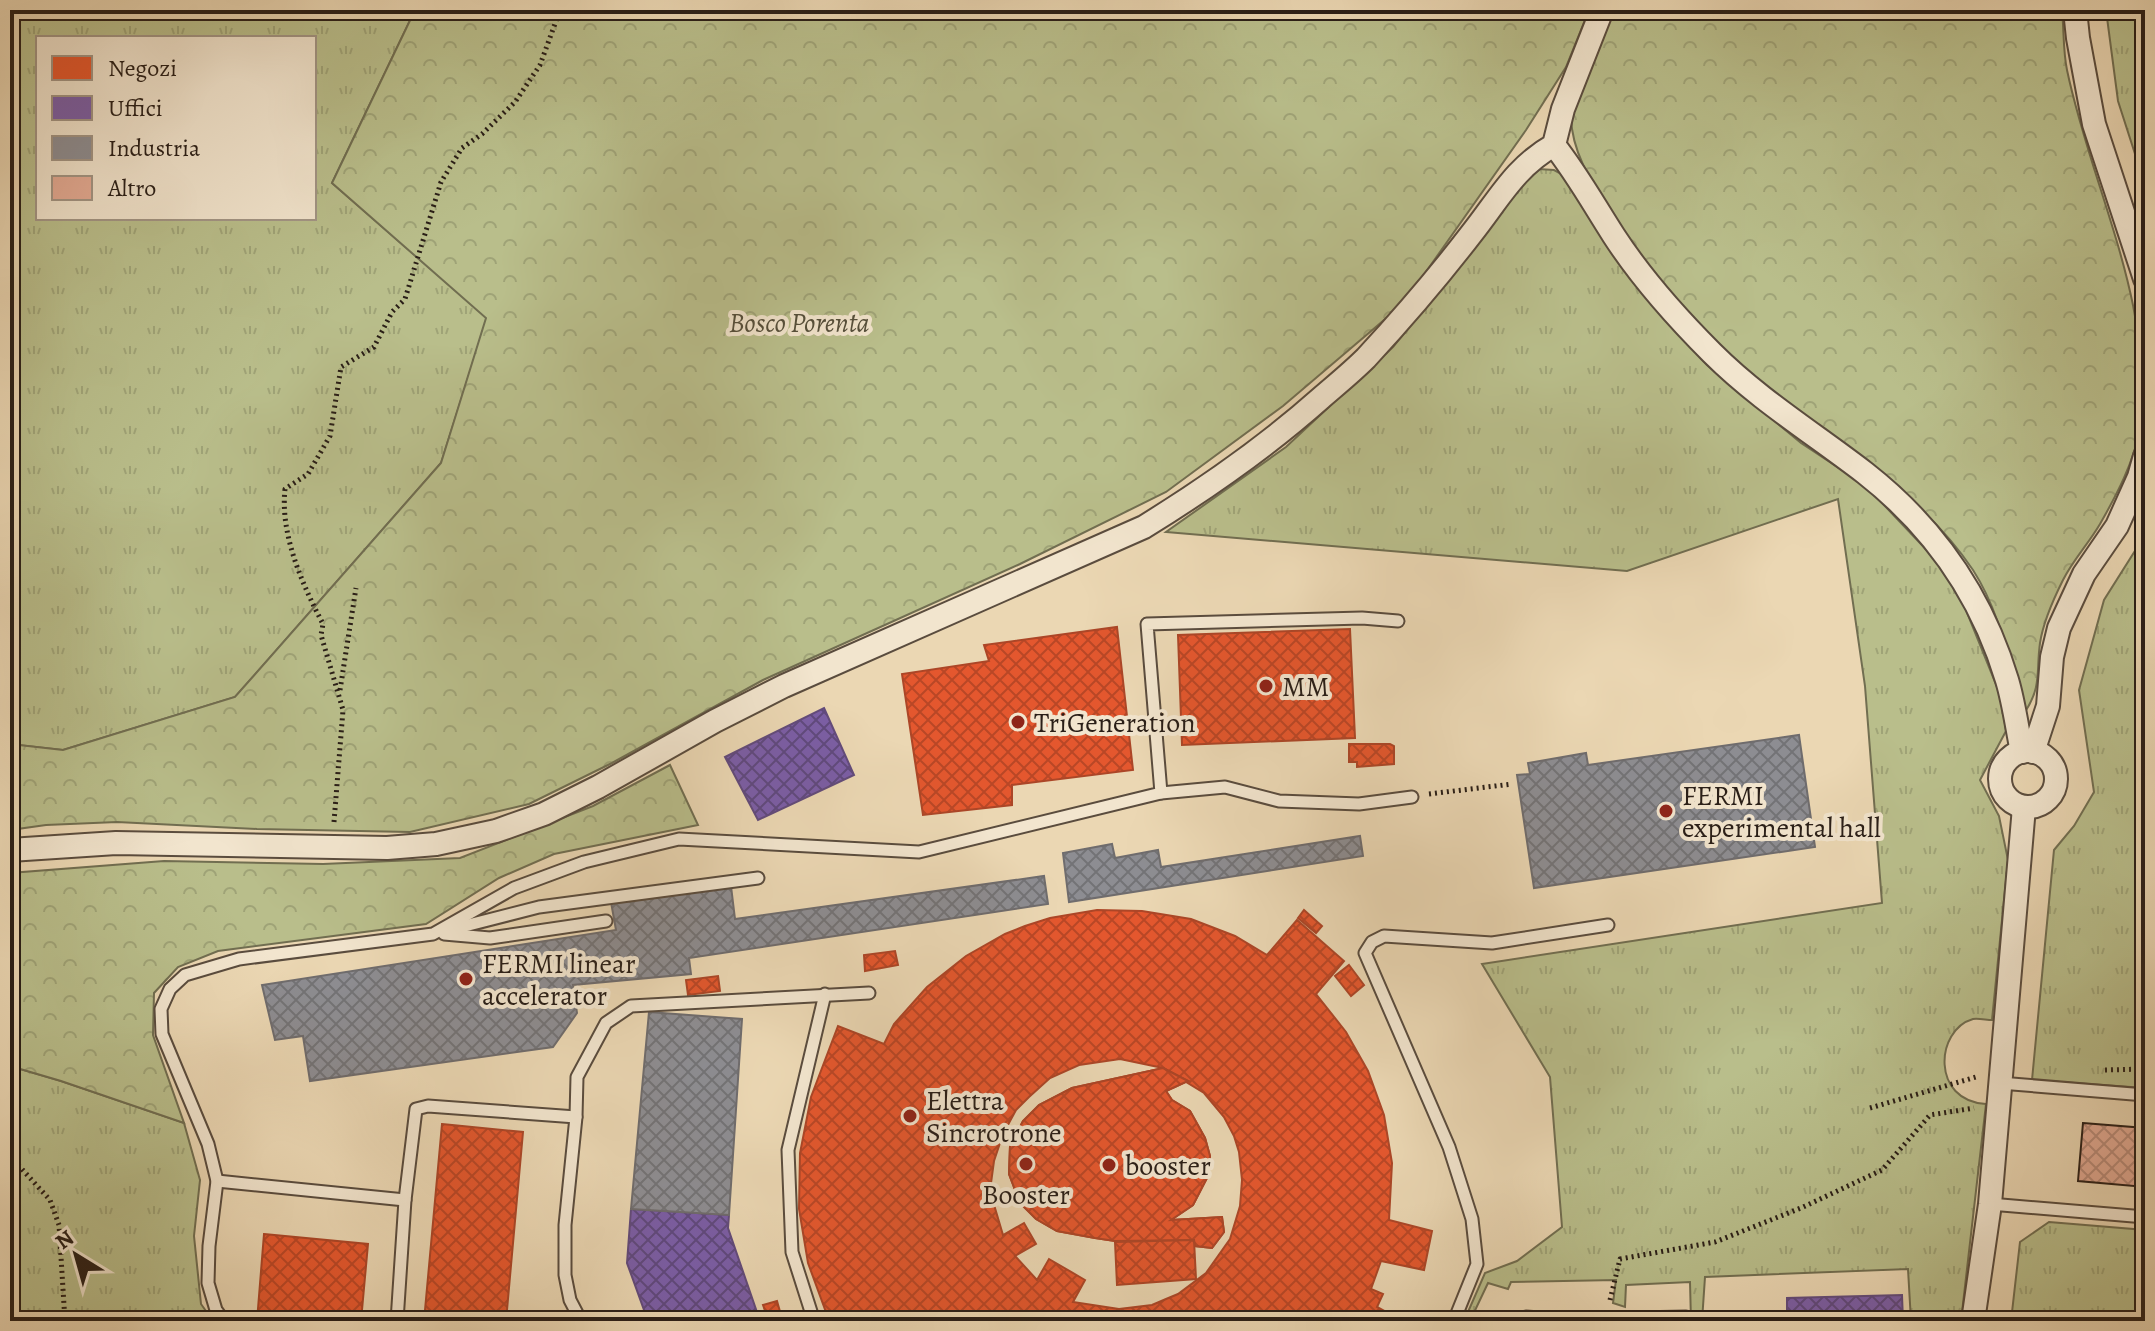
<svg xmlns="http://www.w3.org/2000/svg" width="2155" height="1331" font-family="Alegreya,serif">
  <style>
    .grass { fill: url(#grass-tufts); stroke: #716e51; stroke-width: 2; fill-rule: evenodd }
    .forest { fill: url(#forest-crowns); stroke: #716e51; stroke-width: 2 }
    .shops { fill: url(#shops-cross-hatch); stroke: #ac4627; stroke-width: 2; fill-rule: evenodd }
    .offices { fill: url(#offices-cross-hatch); stroke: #624b7c; stroke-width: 2 }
    .industry { fill: url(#industry-cross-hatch); stroke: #6f6c6d; stroke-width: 2 }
    .building { fill: url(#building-cross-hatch); stroke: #291e17; stroke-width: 2 }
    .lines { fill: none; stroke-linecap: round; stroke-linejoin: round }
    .lane-casing { stroke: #5a4c3e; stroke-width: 15 }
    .street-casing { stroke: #5a4c3e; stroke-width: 26 }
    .path { stroke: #291e17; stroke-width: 5; stroke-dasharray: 2 4; stroke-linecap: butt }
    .lane { stroke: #f2e5ce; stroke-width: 11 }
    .street { stroke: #f2e5ce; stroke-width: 22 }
    .poi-dot { fill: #8f2418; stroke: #f2e5ce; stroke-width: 3 }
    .labels { text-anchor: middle; stroke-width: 8; stroke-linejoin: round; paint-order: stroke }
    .park-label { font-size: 28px; font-style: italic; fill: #544e3a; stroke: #f2e5ce }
    .poi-label { font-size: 28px; fill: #291e17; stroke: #f2e5ce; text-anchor: start }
  </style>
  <defs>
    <pattern id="grass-tufts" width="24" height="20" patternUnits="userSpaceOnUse" patternTransform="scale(2)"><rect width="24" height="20" fill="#b9be8b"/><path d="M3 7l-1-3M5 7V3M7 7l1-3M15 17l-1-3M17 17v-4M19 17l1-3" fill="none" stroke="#9fa377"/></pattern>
    <pattern id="forest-crowns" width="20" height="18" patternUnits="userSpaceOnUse" patternTransform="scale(2)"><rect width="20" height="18" fill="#b9be8b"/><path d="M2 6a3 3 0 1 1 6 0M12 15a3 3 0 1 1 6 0" fill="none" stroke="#9fa377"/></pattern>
    <pattern id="shops-cross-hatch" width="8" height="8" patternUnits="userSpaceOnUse" patternTransform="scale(2)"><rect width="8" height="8" fill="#e4572e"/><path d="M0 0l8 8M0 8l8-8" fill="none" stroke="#b94726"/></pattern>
    <pattern id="offices-cross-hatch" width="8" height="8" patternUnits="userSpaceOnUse" patternTransform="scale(2)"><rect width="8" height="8" fill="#7b5ea7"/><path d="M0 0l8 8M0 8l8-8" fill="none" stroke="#5f497f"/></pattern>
    <pattern id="industry-cross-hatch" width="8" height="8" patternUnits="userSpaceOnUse" patternTransform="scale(2)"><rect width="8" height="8" fill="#8d8d92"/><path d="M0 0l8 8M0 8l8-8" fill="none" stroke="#737376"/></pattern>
    <pattern id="building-cross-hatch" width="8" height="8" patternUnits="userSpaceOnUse" patternTransform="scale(2)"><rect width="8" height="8" fill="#e4ab95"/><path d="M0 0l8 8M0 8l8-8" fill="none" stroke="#b98b79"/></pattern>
  </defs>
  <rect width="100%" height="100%" fill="#ebd7b3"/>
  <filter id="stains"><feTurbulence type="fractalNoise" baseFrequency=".0025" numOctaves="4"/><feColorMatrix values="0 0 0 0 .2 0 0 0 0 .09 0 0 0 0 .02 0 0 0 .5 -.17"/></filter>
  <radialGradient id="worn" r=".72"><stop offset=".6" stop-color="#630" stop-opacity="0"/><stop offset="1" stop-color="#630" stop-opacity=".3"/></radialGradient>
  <g class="grass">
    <path d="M10 10H415L332 183 487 318 441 463 235 697 63 750 10 744ZM38 38H314V218H38Z"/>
    <polygon points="2106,10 2145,10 2145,185 2118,101"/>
    <path d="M1538 169 1554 170 1567 177 1641 291 1707 365 1801 443 1866 486 1953 578 2001 697 2006 731 1980 780 1999 816 2008 860 1992 1020C1987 1020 1978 1018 1973 1019 1935 1030 1931 1101 1986 1104L1961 1321H1911L1908 1269 1705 1277 1702 1321H1691L1690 1282 1626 1285 1625 1307 1613 1303 1616 1280 1511 1282 1508 1289 1488 1283 1470 1321H1464L1485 1273 1517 1261 1562 1227 1550 1077 1482 964 1882 903 1865 686 1838 499 1627 571 1166 532 1286 447 1393 347 1450 277 1513 191Z"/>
    <polygon points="2145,535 2145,1088 2032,1080 2054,850 2074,826 2094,792 2079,690 2104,600"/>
    <polygon points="10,1066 61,1081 184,1123 200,1180 194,1236 201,1304 213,1321 10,1321"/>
    <polygon points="2049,1222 2145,1230 2145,1321 2011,1321 2020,1242"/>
  </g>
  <g class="forest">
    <polygon points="415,10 1589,10 1566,67 1526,130 1404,303 1283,406 1166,492 1020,564 763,680 612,763 529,804 410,832 257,829 117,822 46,825 10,830 10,744 63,750 235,697 441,463 486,318 332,183"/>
    <path d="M1612 10H2062C2064 30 2063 51 2067 70 2092 190 2155 303 2140 429 2134 462 2116 496 2100 524 2089 543 2073 560 2063 580 2054 598 2043 623 2040 643 2036 672 2042 686 2025 712 2010 664 2000 612 1973 570 1923 496 1845 447 1775 394 1714 346 1664 290 1620 226 1601 198 1577 164 1572 129 1568 102 1601 37 1612 10Z"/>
    <polygon points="670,765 698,825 554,854 499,878 426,924 218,951 178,967 154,993 153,1035 184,1123 61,1081 10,1066 10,873 164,861 323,864 460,858 593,806"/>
  </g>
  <g class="shops">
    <polygon points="1117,627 1133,770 1012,785 1012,805 923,815 902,674 989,661 984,645"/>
    <polygon points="1350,629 1355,738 1182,745 1178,635"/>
    <polygon points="1349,744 1390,744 1394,746 1394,764 1357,767 1357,762 1349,762"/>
    <path d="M1097 910 1142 911 1191 919 1235 936 1267 955 1297 920 1344 961 1316 994 1346 1032 1368 1071 1384 1115 1392 1163 1389 1220 1432 1231 1424 1270 1381 1261 1371 1289 1383 1294 1377 1307 1392 1315 1388 1321H822L827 1315 808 1263 799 1209 800 1153 811 1097 838 1026 884 1044 894 1024 927 987 966 956 1005 934 1025 926 1050 918ZM1120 1059 1163 1068 1204 1093 1224 1117 1234 1136 1239 1152 1242 1180 1240 1206 1230 1239 1206 1273 1178 1294 1166 1299 1152 1305 1119 1309 1073 1302 1085 1280 1049 1259 1037 1280 1015 1256 1036 1244 1024 1223 1003 1235 992 1198 991 1183 994 1161 1003 1134 1016 1110 1029 1097 1050 1078 1079 1065Z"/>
    <polygon points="1304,910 1322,926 1316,933 1298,918"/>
    <polygon points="895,951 898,965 865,971 864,955"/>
    <polygon points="1349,965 1364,985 1351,996 1335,976"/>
    <polygon points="718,976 720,991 688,995 686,980"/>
    <path d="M1163 1068 1188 1081 1166 1091 1172 1100 1190 1111 1205 1138 1210 1156 1207 1178 1193 1205 1171 1220 1222 1217 1224 1232 1212 1248 1195 1246 1194 1240 1115 1241 1095 1238 1057 1231 1036 1219 1020 1203 1009 1174 1010 1146 1023 1121 1039 1105 1072 1088ZM1143 1124 1182 1153 1184 1172 1167 1192 1066 1196 1043 1178V1145L1072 1125Z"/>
    <polygon points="1163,1068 1188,1081 1166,1091 1172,1100 1190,1111 1205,1138 1210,1156 1207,1178 1193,1205 1171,1220 1222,1217 1224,1232 1212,1248 1195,1246 1194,1240 1115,1241 1095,1238 1057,1231 1036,1219 1020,1203 1009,1174 1010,1146 1023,1121 1039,1105 1072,1088"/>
    <polygon points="442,1124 523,1132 506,1321 424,1321"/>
    <polygon points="264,1234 368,1244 361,1321 257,1321"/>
    <polygon points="1194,1240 1196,1279 1117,1285 1115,1242"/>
    <polygon points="777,1301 781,1315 768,1319 763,1305"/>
  </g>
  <g class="offices">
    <polygon points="824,708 854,775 758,820 725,757"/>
    <polygon points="631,1209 729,1215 728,1228 760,1321 648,1321 627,1263"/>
    <polygon points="1902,1295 1903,1321 1787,1321 1787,1298"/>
  </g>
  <g class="industry">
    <polygon points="1799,735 1815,847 1534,888 1517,775 1530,774 1528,763 1586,753 1588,765"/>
    <polygon points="1360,836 1363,856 1069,902 1063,853 1112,844 1115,858 1158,850 1161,867"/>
    <polygon points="1044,876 1048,904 689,958 691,974 573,985 577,1013 553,1047 310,1081 303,1036 275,1040 262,985 616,930 611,902 731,886 735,919"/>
    <polygon points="649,1012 742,1019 729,1215 631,1209"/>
  </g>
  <polygon class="building" points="2083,1123 2145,1128 2145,1187 2078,1181"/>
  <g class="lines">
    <defs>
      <g id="lane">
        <polyline points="1161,793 1225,787 1279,801 1359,804 1412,797"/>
        <polyline points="449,930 539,907 758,878"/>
        <polyline points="444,934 490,938 606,921"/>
        <polyline points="2000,1083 2145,1095"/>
        <polyline points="217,1181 405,1200"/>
        <polyline points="1990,1204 2145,1217"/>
        <polyline points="1583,1319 1686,1317"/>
        <polyline points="224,1321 216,1310 208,1283 209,1246 217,1181 208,1144 162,1034 161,1009 170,989 185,975 239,959 433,934 514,888 584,862 679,839 919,852 1161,793 1147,624 1362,618 1398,621"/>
        <polyline points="397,1321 405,1200 416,1109 428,1106 576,1117"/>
        <polyline points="581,1321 570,1300 565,1275 565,1225 576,1117 577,1077 606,1023 631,1006 869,993"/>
        <polyline points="814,1321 792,1252 788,1150 825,994"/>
        <polyline points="1454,1321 1477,1264 1472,1219 1449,1147 1365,953 1372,942 1384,936 1492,943 1608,925"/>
        <polyline points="1516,1321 1526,1317 1582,1321"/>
      </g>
      <g id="street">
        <polyline points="2075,10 2078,38 2094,124 2145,279"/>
        <path d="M1554 145C1577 174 1594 205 1614 236 1642 279 1676 317 1712 353 1758 399 1813 433 1865 473 1934 527 1982 597 2007 680 2014 703 2017 728 2022 752"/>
        <circle cx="2028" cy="779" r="28"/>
        <polyline points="2033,752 2048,706 2052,657 2059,628 2084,574 2117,526 2139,477 2145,456"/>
        <path d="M10 850 116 843 387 848 436 844 496 831 544 814 598 787 715 721 784 686 1144 527C1207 488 1266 447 1321 398 1336 385 1352 372 1366 358 1403 318 1439 276 1472 233 1499 199 1515 167 1554 145L1563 109 1602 10"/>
        <polyline points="1973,1321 1990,1204 2024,807"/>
      </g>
    </defs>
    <use href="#lane" class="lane-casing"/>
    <use href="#street" class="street-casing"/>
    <g class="path">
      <polyline points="340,690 356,588"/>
      <polyline points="1429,794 1512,784"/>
      <path d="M334 822 343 710 321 635 323 624C302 584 280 534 285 489L308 474 330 436 341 367 374 347 392 312 405 299 441 182 462 148 482 134 515 102 540 65 560 10"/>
      <polyline points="2105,1070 2145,1069"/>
      <polyline points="1870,1108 1976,1077"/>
      <polyline points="10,1156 50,1200 59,1225 65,1321"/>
      <polyline points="1610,1300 1620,1259 1715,1242 1801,1208 1882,1170 1930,1115 1974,1108"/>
    </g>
    <use href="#lane" class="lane"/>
    <use href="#street" class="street"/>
  </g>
  <g class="poi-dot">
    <circle cx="1266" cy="686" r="8"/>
    <circle cx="1018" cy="722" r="8"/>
    <circle cx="1666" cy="811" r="8"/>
    <circle cx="466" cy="979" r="8"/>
    <circle cx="910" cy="1116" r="8"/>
    <circle cx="1026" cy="1164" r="8"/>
    <circle cx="1109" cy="1165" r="8"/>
  </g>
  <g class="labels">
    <g class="park-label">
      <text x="799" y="332">Bosco Porenta</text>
    </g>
    <g class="poi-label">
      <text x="1282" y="696">MM</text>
      <text x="1034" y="732">TriGeneration</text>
      <text x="1682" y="805">FERMI<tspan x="1682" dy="32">experimental hall</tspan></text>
      <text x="482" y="973">FERMI linear<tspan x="482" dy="32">accelerator</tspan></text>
      <text x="926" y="1110">Elettra<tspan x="926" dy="32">Sincrotrone</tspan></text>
      <text x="1125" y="1175">booster</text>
      <text x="1026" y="1204" text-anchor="middle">Booster</text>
    </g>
  </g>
  <rect width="2155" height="1331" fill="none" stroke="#ebd7b3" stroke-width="40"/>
  <rect x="12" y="12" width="2131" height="1307" fill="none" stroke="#291e17" stroke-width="4"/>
  <rect x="20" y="20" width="2115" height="1291" fill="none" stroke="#291e17" stroke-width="2"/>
  <rect x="36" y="36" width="280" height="184" fill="#f2e5ce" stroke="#a29585" stroke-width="2"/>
  <rect x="52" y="56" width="40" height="24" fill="#e4572e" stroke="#a29585" stroke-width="2"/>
  <text x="108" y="76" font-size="24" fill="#291e17">Negozi</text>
  <rect x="52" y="96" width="40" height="24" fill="#7b5ea7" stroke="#a29585" stroke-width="2"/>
  <text x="108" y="116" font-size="24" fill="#291e17">Uffici</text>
  <rect x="52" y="136" width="40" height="24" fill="#8d8d92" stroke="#a29585" stroke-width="2"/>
  <text x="108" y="156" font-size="24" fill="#291e17">Industria</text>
  <rect x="52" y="176" width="40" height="24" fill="#e4ab95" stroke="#a29585" stroke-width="2"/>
  <text x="108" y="196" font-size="24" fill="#291e17">Altro</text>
  <g transform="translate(76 1255) rotate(323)" stroke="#f2e5ce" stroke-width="6" paint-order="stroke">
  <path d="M0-6L14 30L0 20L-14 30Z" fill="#291e17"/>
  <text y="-12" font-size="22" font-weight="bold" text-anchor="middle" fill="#291e17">N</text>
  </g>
  <rect width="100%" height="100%" filter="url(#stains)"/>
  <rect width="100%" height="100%" fill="url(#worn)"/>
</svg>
